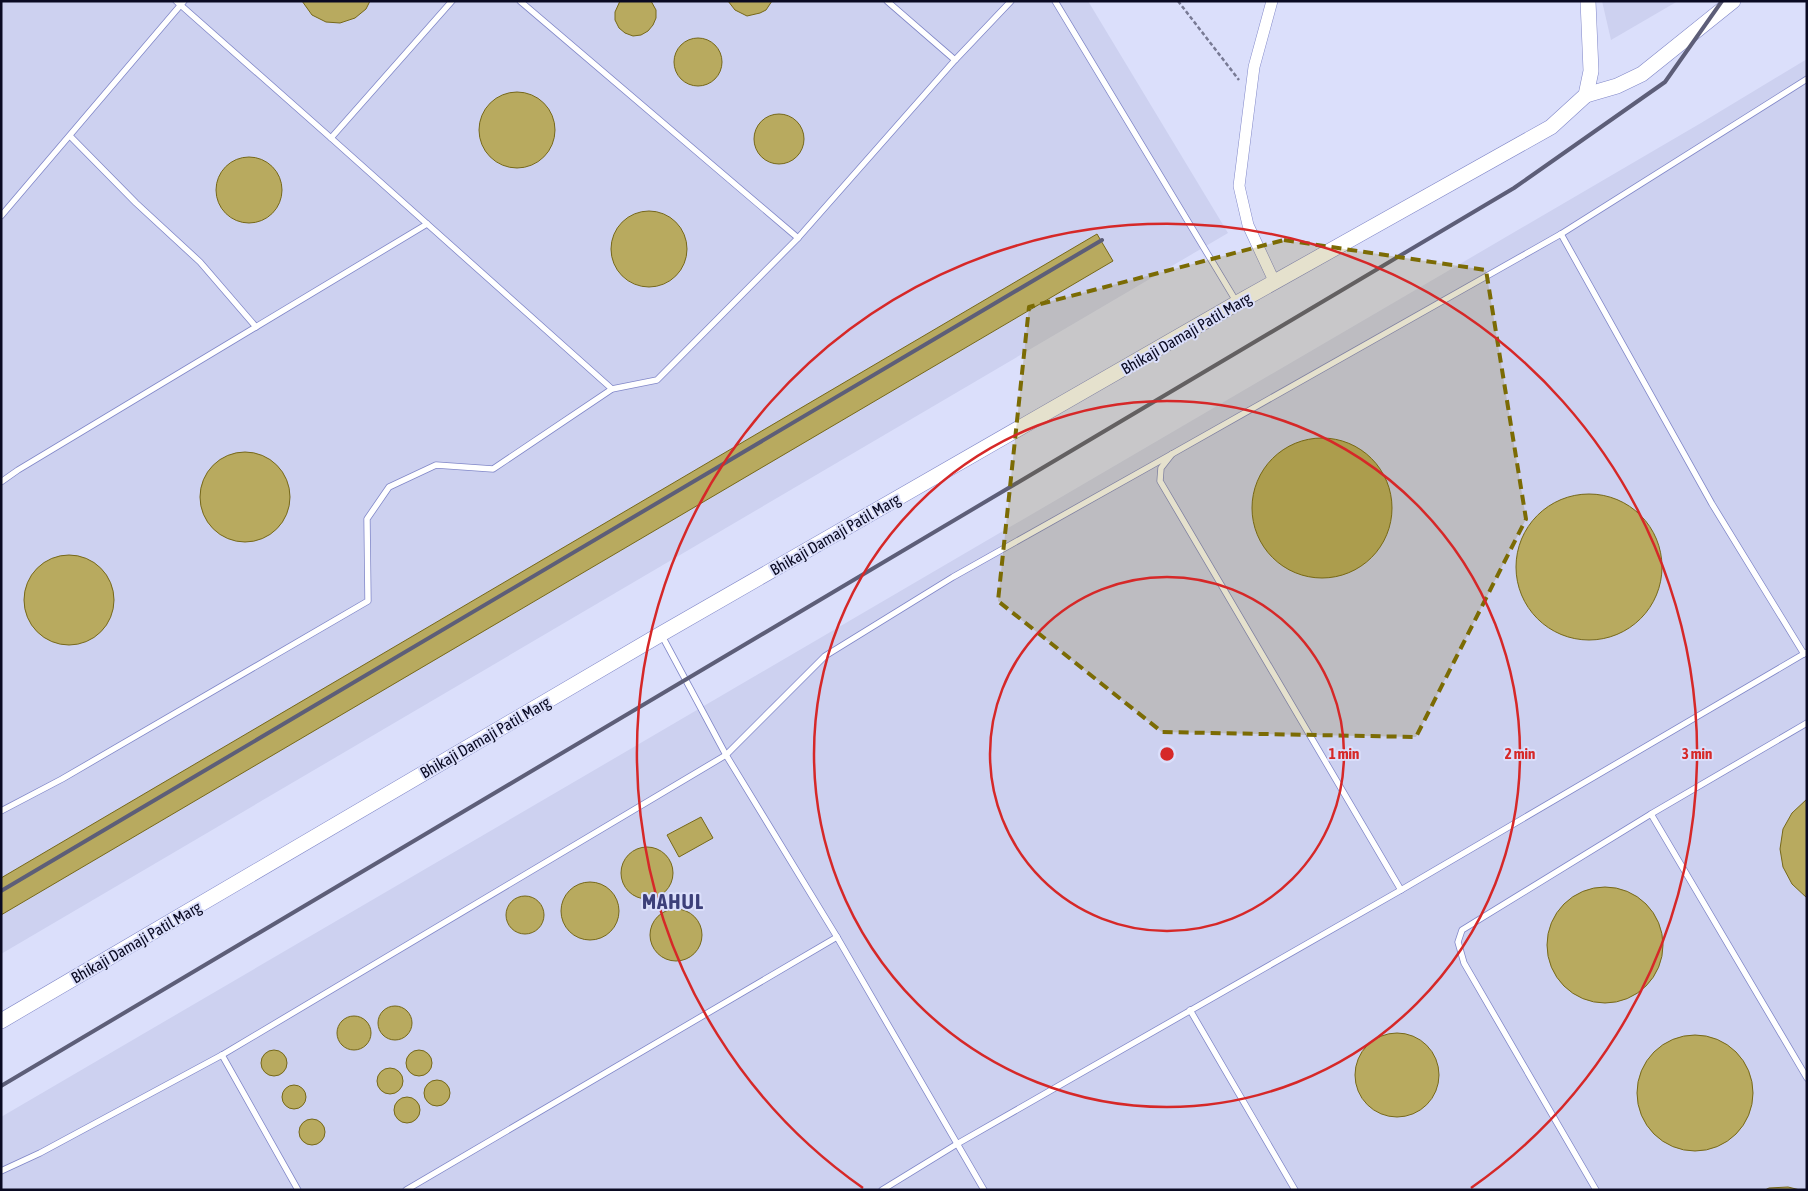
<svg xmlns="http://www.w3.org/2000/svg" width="1808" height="1191" font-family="'Asap Condensed',sans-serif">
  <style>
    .built { fill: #cdd1f0 }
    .building { fill: #b8aa5f; stroke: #766819 }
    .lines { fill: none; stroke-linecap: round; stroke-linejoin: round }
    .service-casing { stroke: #8087c8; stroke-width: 7 }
    .minor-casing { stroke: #8087c8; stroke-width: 12 }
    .tertiary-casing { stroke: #8087c8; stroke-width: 16 }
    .path { stroke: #787a94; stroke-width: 2.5; stroke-dasharray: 4 2.5; stroke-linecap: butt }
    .service { stroke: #fff; stroke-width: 5.5 }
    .minor { stroke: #fff; stroke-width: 11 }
    .tertiary { stroke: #fff; stroke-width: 15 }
    .rail { stroke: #5d5e78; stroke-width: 4 }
    .marked { fill: #7b6b04; fill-opacity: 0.2; stroke: #7b6b04; stroke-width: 4; stroke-dasharray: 10 6; stroke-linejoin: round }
    .ring { fill: none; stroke: #d62828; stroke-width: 2.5 }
    .labels { text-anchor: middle; stroke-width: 4; stroke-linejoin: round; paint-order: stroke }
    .street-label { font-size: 16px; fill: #0a0a22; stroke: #dbdffb }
    .district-label { font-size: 21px; font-weight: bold; letter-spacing: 1px; fill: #3c3f79; stroke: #dbdffb }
    .centre { fill: #d62828; stroke: #dbdffb; stroke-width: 2.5 }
    .ring-label { font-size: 15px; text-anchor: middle; font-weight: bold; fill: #d62828; stroke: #dbdffb; stroke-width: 4; stroke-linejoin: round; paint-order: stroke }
  </style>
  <rect width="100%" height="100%" fill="#dbdffb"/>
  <g class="built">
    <polygon points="1,1 1088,1 1228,233 1,954"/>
    <polygon points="1602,1 1678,1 1611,40"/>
    <polygon points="1807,59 1807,1190 1,1190 1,1117 1701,123"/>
  </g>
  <g class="building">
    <polygon points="302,1 370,1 366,9 355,18 340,23 326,22 312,15"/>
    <polygon points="620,1 651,1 656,10 656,18 653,25 648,31 641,35 633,36 625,33 619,28 615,20 615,12"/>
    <polygon points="728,1 772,1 766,10 760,13 747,16 735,10"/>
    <circle cx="698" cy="62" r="24"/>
    <circle cx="517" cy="130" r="38"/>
    <circle cx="779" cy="139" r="25"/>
    <circle cx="249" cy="190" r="33"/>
    <circle cx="649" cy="249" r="38"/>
    <polygon points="1097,234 1113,261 1,915 1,878"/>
    <circle cx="1322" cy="508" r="70"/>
    <circle cx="245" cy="497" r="45"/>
    <circle cx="1589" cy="567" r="73"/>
    <circle cx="69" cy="600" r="45"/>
    <polygon points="1807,799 1807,898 1792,884 1783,867 1780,849 1783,829 1792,813"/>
    <polygon points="701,817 713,838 679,857 667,835"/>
    <circle cx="647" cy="873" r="26"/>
    <circle cx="590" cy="911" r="29"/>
    <circle cx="1605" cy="945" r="58"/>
    <circle cx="525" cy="915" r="19"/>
    <circle cx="676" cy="935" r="26"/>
    <circle cx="395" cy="1023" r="17"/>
    <circle cx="354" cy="1033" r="17"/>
    <circle cx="1397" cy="1075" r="42"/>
    <circle cx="1695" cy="1093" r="58"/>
    <circle cx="419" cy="1063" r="13"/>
    <circle cx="274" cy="1063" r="13"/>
    <circle cx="390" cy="1081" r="13"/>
    <circle cx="437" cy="1093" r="13"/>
    <circle cx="294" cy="1097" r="12"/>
    <circle cx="407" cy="1110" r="13"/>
    <circle cx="312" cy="1132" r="13"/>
    <polygon points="1788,1187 1800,1190 1765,1190 1769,1188"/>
  </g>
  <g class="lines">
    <defs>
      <g id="service">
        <polyline points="176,1 331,138 612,389"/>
        <polyline points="520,1 798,238"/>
        <polyline points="887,1 955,60"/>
        <polyline points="1055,1 1236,301"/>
        <polyline points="70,136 136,203 200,262 256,327"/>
        <polyline points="331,138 452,1"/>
        <polyline points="1,216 184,1"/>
        <polyline points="1561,234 1712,504 1804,654"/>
        <polyline points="1,482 18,470 427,224"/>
        <polyline points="661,634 726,755 837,937"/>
        <polyline points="1,811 62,779 368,601 367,519 389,487 436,465 493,469 612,389 657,380 798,238 955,60 1011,1"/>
        <polyline points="1651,814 1807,1078"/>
        <polyline points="1401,890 1160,481 1161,468 1172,454 1561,234 1807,79"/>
        <polyline points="1190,1010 1295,1190"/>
        <polyline points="222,1055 298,1190"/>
        <polyline points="1,1171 40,1153 222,1055 726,755 825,656 953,577 1172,454"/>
        <polyline points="406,1190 837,937 984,1190"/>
        <polyline points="882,1190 957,1144 1401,890 1807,652"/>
        <polyline points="1596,1190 1464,963 1458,942 1462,930 1651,814 1807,723"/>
      </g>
      <polyline id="minor" points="1272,1 1254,67 1239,186 1248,225 1275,283"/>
      <g id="tertiary">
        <polyline points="1586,95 1617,86 1642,74 1733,1"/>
        <polyline points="1,1021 661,634 1237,303 1551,127 1586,95 1591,71 1588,1"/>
      </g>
    </defs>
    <use href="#service" class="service-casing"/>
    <use href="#minor" class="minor-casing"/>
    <use href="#tertiary" class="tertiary-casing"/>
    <polyline class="path" points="1178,1 1239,80"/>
    <use href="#service" class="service"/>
    <use href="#minor" class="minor"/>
    <use href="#tertiary" class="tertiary"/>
    <g class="rail">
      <polyline points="1,891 1102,240"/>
      <polyline points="1,1086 1514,188 1665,82 1722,1"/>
    </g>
  </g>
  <path class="marked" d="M1284 240 1486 270 1526 519 1416 737 1162 732 998 601 1029 307Z"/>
  <g class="ring">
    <circle cx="1167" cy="754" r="177"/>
    <circle cx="1167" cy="754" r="353"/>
    <path d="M863 1188A530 530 0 1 1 1471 1188"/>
  </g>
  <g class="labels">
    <g class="street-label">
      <text transform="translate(1186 333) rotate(-30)" y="6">Bhikaji Damaji Patil Marg</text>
      <text transform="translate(835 534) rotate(-30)" y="6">Bhikaji Damaji Patil Marg</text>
      <text transform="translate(485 737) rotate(-30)" y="6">Bhikaji Damaji Patil Marg</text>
      <text transform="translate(136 942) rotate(-30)" y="6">Bhikaji Damaji Patil Marg</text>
    </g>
    <g class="district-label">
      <text x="673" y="909">MAHUL</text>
    </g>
  </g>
  <circle cx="1167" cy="754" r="8" class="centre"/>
  <g class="ring-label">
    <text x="1344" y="759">1 min</text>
    <text x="1520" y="759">2 min</text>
    <text x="1697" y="759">3 min</text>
  </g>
  <rect width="1808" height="1191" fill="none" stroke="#0a0a22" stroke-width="5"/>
</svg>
